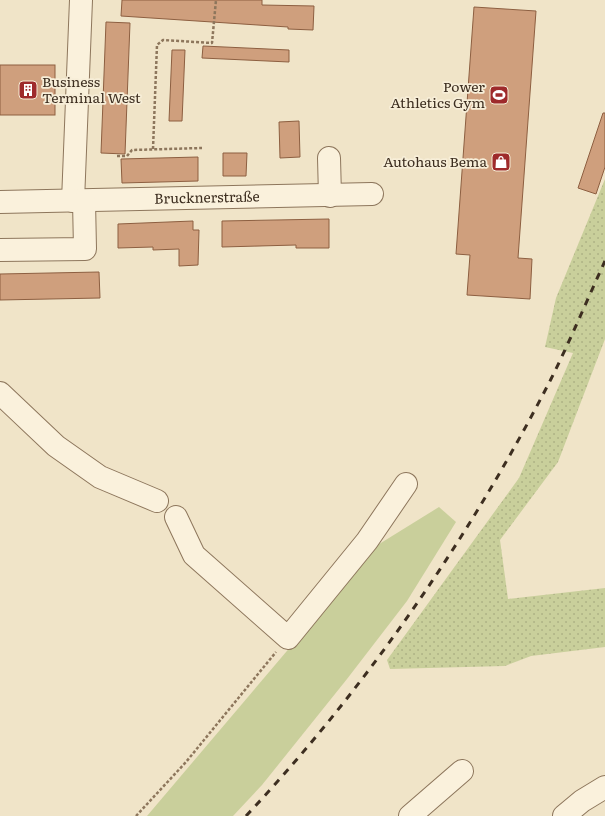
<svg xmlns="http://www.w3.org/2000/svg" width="605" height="816" font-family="Literata,serif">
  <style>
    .grass { fill: url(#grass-dots) }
    .garden { fill: #c9cf9b }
    .building { fill: #cf9f7d; stroke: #8d5f41 }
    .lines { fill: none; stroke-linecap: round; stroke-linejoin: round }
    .minor-casing { stroke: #8d765c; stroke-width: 24 }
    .path { stroke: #8d765c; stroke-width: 2.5; stroke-dasharray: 3 2; stroke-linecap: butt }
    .minor { stroke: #faf1dc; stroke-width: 22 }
    .rail { stroke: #3d2e20; stroke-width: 3; stroke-dasharray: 7 7; stroke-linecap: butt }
    .labels { text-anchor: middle; stroke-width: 3.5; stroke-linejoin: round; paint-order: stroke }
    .poi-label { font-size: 14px; fill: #3d2e20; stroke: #f7eed8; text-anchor: end }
    .street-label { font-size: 14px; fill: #3d2e20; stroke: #f7eed8 }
  </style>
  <defs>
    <pattern id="grass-dots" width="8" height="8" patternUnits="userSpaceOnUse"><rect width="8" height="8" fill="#c9cf9b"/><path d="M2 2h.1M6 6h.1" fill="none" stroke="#aeb285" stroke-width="1.8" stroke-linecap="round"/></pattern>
  </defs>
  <rect width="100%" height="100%" fill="#f0e4c8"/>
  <polygon class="grass" points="605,179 605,339 558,462 500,540 508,599 605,588 605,647 531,656 505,666 390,669 387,660 519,478 573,353 545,347 556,298"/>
  <polygon class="garden" points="439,507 456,522 407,601 347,679 262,785 233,816 147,816 376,546"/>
  <g class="building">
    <polygon points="122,0 262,0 262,5 314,6 313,30 288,29 288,27 121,16"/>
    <polygon points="474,7 536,11 518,258 532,259 530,299 467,295 470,255 456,254"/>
    <polygon points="106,22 130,23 125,154 101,153"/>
    <polygon points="203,46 289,50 289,62 202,58"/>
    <polygon points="172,50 185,50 182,121 169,121"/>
    <rect x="0" y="65" width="55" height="50"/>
    <polygon points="603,113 605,113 605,167 596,194 578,188"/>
    <polygon points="299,121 300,157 280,158 279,122"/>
    <polygon points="223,153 247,153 246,176 223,176"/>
    <polygon points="198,157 198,181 122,183 121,159"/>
    <polygon points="329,219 329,248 296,248 296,245 222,247 222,221"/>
    <polygon points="193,221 193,230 199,230 198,265 179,266 179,249 153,250 153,247 118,248 118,224"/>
    <polygon points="99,272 100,298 0,300 0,274"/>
  </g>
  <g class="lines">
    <defs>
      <g id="minor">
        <polyline points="329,158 330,196"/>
        <polyline points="73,201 81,0"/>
        <path id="s1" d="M0 202 372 194"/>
        <polyline points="0,250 85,249 84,201"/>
        <polyline points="0,393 56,446 100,477 157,501"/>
        <polyline points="176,517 194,555 288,638 367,541 406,484"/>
        <polyline points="410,816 462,771"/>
        <polyline points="564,816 582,801 605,787"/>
      </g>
    </defs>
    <use href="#minor" class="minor-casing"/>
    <g class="path">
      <polyline points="153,149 157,45 163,40 212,43 216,0"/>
      <polyline points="117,156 127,156 132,150 202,148"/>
      <polyline points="136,816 186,762 276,652"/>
    </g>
    <use href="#minor" class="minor"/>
    <path class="rail" d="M246 816C367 687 470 537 551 379 570 341 587 300 605 261"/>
  </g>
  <defs>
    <symbol id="building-square" viewBox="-11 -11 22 22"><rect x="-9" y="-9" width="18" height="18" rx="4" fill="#9e2a2b" stroke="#f7eed8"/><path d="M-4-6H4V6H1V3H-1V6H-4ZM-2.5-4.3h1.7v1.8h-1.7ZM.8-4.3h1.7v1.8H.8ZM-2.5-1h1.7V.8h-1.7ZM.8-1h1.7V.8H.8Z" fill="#fff"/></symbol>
    <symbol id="stadium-square" viewBox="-11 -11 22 22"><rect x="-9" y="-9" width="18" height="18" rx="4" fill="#9e2a2b" stroke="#f7eed8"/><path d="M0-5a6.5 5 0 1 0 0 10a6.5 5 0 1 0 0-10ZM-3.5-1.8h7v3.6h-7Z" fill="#fff"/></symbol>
    <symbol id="shop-square" viewBox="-11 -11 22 22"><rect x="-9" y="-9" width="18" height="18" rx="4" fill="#9e2a2b" stroke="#f7eed8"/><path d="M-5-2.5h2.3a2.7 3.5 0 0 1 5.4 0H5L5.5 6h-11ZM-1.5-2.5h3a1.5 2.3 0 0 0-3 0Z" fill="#fff"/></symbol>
  </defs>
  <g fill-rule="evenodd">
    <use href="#building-square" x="17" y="79" width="22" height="22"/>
    <use href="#stadium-square" x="488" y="84" width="22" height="22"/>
    <use href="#shop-square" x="490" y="151" width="22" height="22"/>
  </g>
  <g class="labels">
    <g class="poi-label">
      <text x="42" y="87" text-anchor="start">Business<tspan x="42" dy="16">Terminal West</tspan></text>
      <text x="485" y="92">Power<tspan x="485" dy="16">Athletics Gym</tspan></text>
      <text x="487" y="167">Autohaus Bema</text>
    </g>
    <g class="street-label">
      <text dy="5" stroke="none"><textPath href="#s1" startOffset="207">Brucknerstraße</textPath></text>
    </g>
  </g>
</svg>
